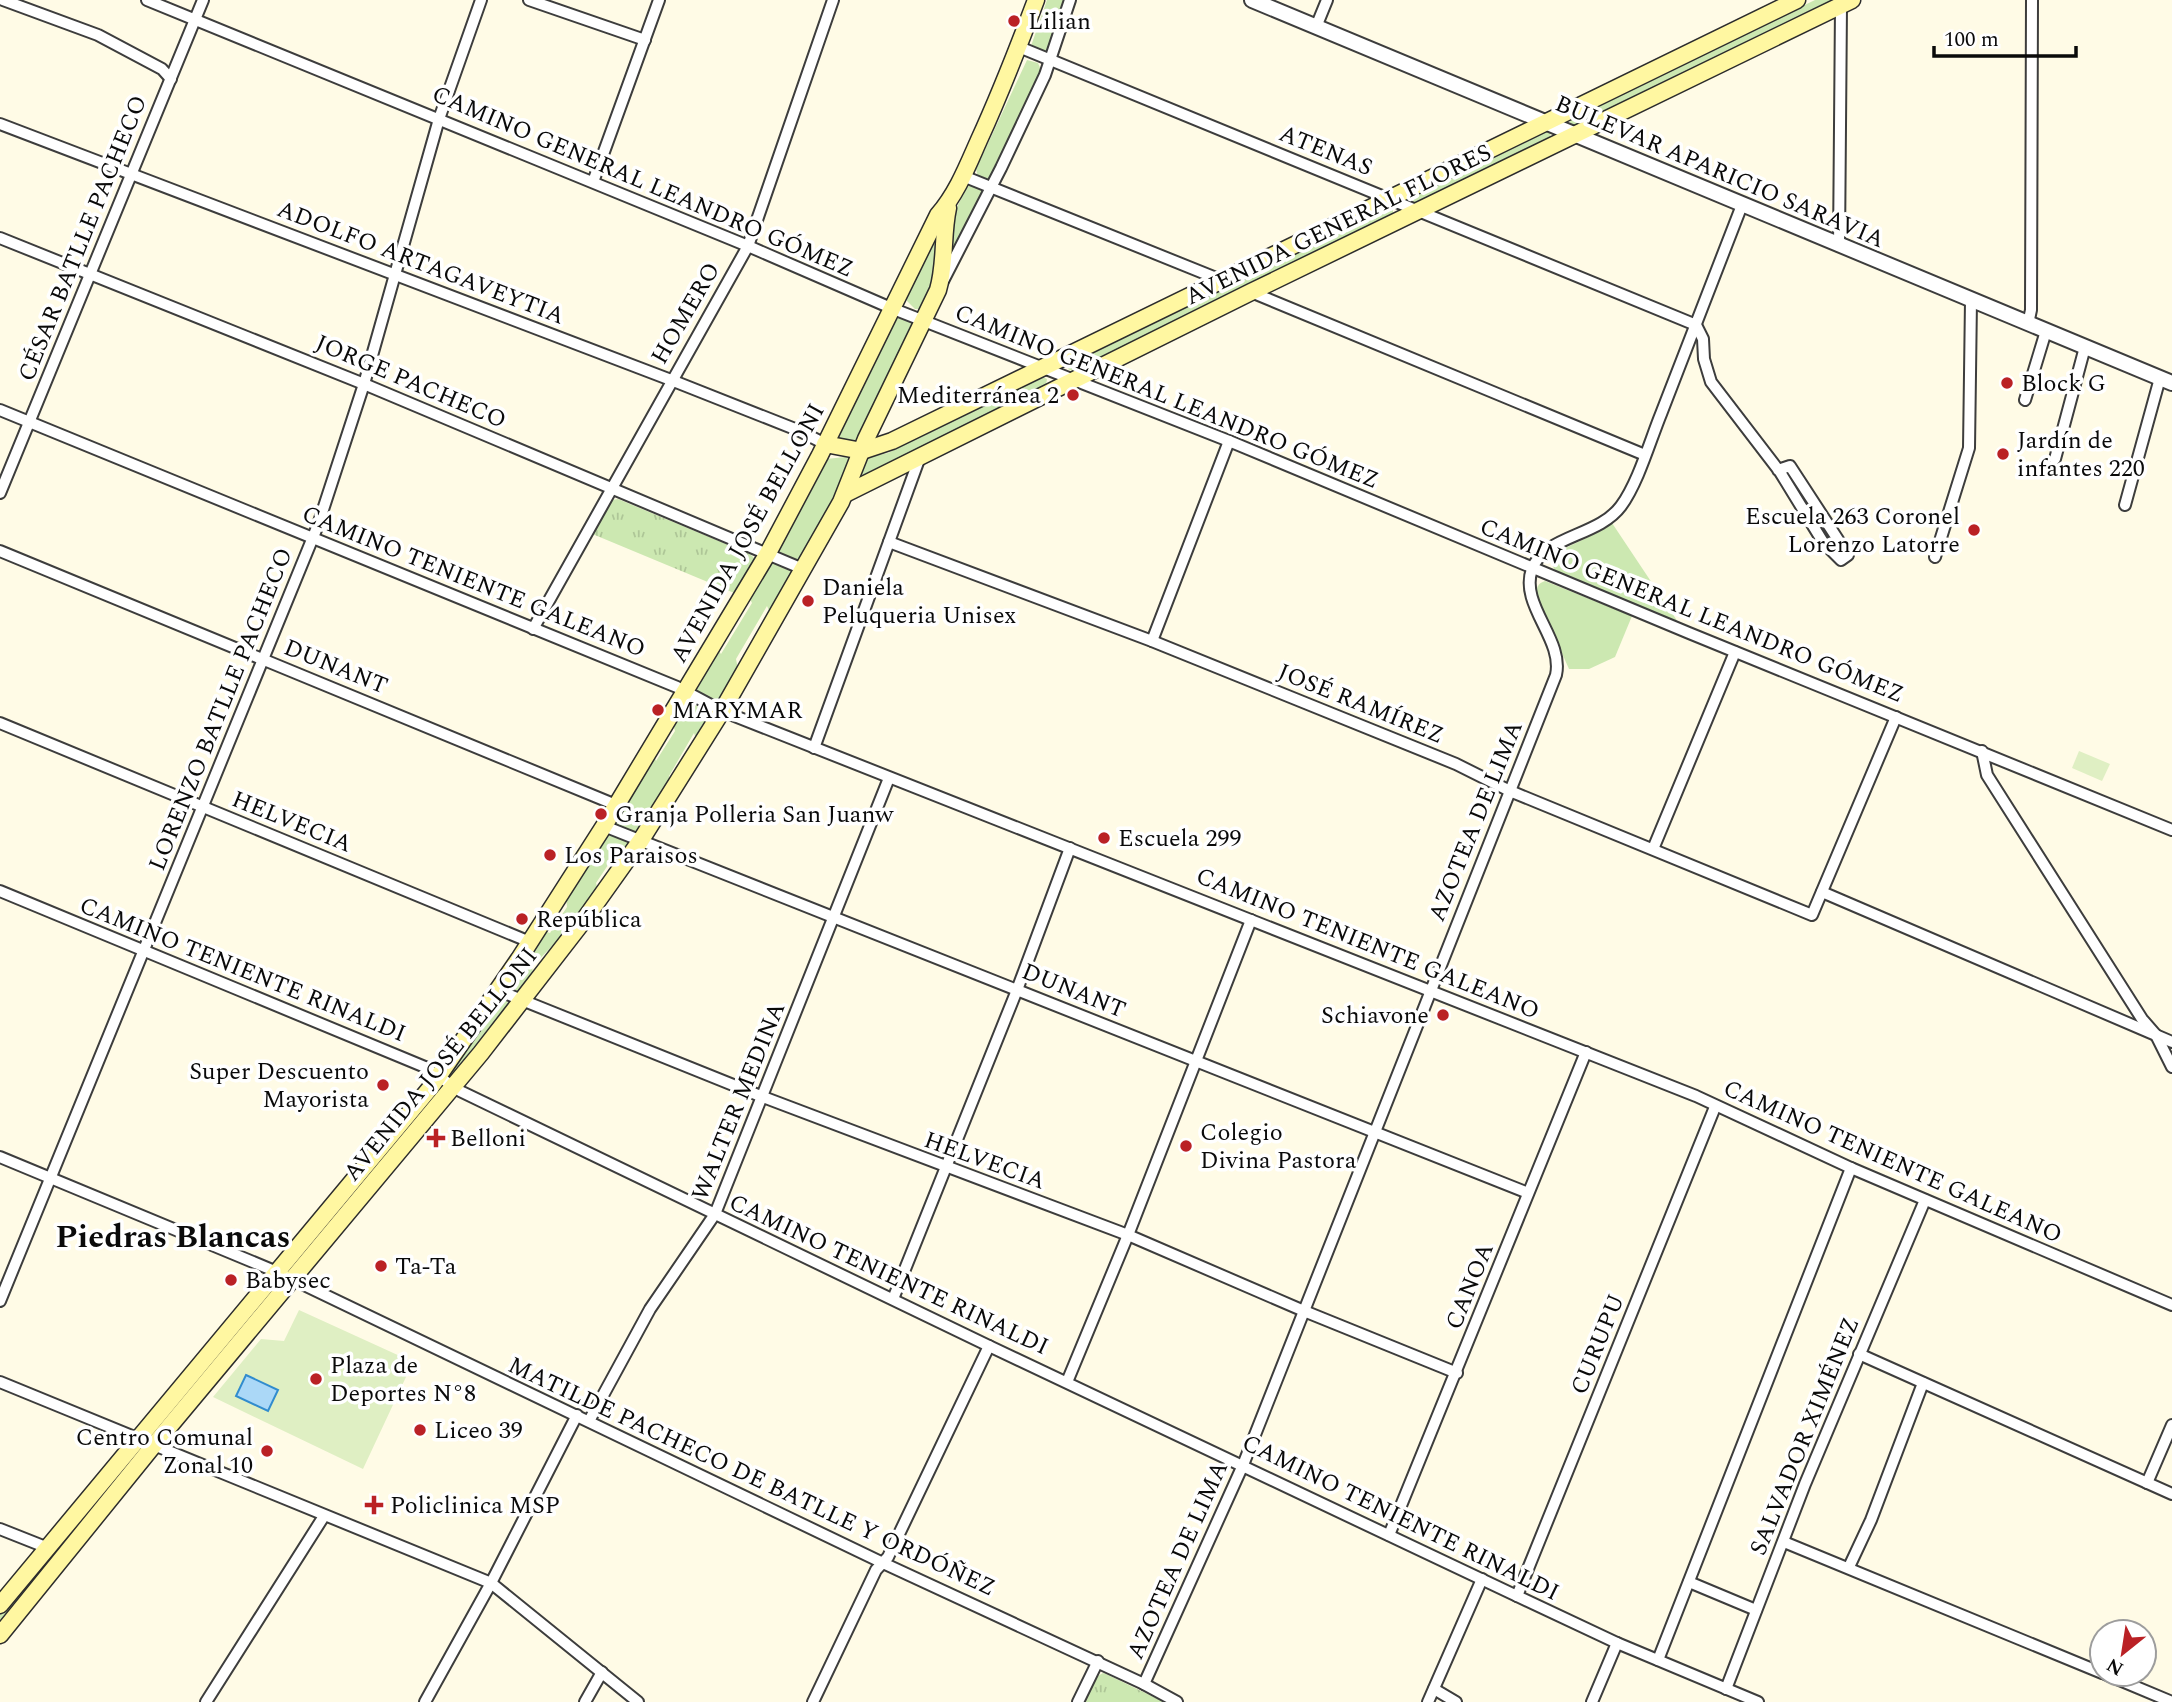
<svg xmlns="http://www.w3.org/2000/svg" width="2172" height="1702" font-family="Spectral,serif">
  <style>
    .grass { fill: #cce8b1 }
    .park { fill: url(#park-tufts) }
    .pitch { fill: #dfefc3 }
    .water { fill: #abd8f7; stroke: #318cce; stroke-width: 2 }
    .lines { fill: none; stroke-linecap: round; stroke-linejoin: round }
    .minor-casing { stroke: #3d3d3d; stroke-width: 14 }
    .tertiary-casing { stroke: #3d3d3d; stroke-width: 18 }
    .secondary-casing { stroke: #2c2c2c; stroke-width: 19 }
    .minor { stroke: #fff; stroke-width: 10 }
    .tertiary { stroke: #fff; stroke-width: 14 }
    .secondary { stroke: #fff7a1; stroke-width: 16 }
    .poi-dot { fill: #ba2125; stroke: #fff; stroke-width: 2.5 }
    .labels { text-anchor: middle; stroke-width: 7; stroke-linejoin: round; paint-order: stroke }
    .poi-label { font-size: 24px; fill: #0a0a0a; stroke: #fff; text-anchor: start }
    .street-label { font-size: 24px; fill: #0a0a0a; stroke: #fff }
    .district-label { font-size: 32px; font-weight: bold; fill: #0a0a0a; stroke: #fff }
  </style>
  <defs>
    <pattern id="park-tufts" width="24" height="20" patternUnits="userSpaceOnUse" patternTransform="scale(1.75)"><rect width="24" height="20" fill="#cce8b1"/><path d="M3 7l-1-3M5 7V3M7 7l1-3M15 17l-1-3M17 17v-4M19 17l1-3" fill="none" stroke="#aec697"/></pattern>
  </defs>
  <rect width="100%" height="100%" fill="#fffbe6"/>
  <g class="grass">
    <polygon points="1047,0 1065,0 1047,52 1045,53 1031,46"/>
    <polygon points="1815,0 1836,0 1576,126 1569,125 1571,119"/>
    <polygon points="1027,60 1038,63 1041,70 1040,76 990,180 986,181 978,177 976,169"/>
    <polygon points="1545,131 1550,133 1551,138 1416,204 1413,202 1415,195"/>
    <polygon points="972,184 984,190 950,258 951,219 967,187"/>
    <polygon points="1390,208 1393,209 1393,215 1074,372 1068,369 1072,363"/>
    <polygon points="945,210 938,274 921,309 915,309 907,301 907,296"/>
    <polygon points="901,316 909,318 914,326 858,443 836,438 893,322"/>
    <polygon points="1043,377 1047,379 1046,385 864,475 859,474 866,458 888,453"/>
    <polygon points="845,457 849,458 852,463 802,560 797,561 786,557 778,550 826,459"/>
    <polygon points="1612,523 1678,622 1556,572 1552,565 1553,554 1601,531"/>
    <polygon points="771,561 794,571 771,615 767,606 736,659 738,669 717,703 695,692 693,687 716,647 721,654 752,603 748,595"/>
    <path d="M1545 581 1632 616 1615 657 1589 669H1569L1536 595C1536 588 1538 583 1545 581Z"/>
    <polygon points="687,702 706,710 711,716 697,742 694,733 669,776 671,784 637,833 619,827 615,821 653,752 656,761 675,731 672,720"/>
    <polygon points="614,835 629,841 630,844 618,865 614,856 596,883 599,894 556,953 553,945 532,967 534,978 516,996 507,990 545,924 547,932 550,933 567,907 566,896 604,837"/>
    <polygon points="498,999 505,1000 511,1005 455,1077 446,1069"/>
    <polygon points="138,1449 142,1452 0,1629 0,1610"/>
  </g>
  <g class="park">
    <polygon points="618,499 750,554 755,559 739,595 590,533 608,504 612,500"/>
    <polygon points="1103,1673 1106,1674 1164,1702 1084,1702 1096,1677"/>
  </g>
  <g class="pitch">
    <polygon points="2079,751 2110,764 2102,781 2072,768"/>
    <polygon points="299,1310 413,1362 363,1469 213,1397 261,1339 284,1341"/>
  </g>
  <polygon class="water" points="246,1375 278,1390 268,1411 236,1396"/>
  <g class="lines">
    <defs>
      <g id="minor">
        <polyline points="3,0 98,35 162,69 171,79"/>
        <polyline points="147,0 748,246 891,308 1229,441 1689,633 2172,830"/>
        <polyline points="529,0 645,40"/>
        <polyline points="1316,27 1327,0"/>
        <polyline points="1019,47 1696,325 1703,339 1704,359 1711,382 1780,472 1823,542 1841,560 1848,555 1790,466 1778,470"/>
        <polyline points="0,124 671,380 800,431 825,444"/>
        <polyline points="963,176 1221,280"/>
        <polyline points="593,182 659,0"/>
        <polyline points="0,238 364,384 803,569"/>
        <polyline points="1839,246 1841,6"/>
        <polyline points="943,281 1001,168 1045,75 1070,0"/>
        <polyline points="1251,292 1645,455"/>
        <polyline points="2028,324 2031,310 2032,0"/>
        <polyline points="2025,400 2046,331"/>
        <polyline points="0,410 677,687 722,711 1696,1096 1851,1168 2172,1305"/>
        <polyline points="2055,459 2085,347"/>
        <polyline points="0,493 203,0"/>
        <polyline points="2125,505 2160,378"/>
        <polyline points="889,542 1152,641 1456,764 1510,791 1812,915 1896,717"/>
        <polyline points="0,551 616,805"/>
        <polyline points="1935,557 1969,448 1971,300"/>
        <polyline points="533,629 748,246 833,0"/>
        <polyline points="1152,641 1229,441"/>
        <polyline points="0,723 530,942"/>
        <polyline points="814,748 921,454"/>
        <polyline points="1982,751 1987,775 2142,1019 2156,1035 2172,1067"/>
        <polyline points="604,826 1528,1193"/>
        <polyline points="1653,849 1735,652"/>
        <polyline points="0,891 425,1067 460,1091 989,1346 1517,1596 1617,1643 1758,1702"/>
        <polyline points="1822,892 2172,1042"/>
        <polyline points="497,990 763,1097 1128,1235 1304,1311 1457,1373"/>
        <polyline points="0,1157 277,1272 883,1563 1144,1684 1177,1702"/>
        <polyline points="893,1299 1017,990 1070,848"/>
        <polyline points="0,1301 318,525 364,384 439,119 481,0"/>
        <polyline points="1859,1354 2172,1494"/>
        <polyline points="0,1382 491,1583 638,1702"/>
        <polyline points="1067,1382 1128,1235 1251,920"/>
        <polyline points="589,1421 650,1309 715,1214 889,778"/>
        <polyline points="2147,1483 2172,1425"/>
        <polyline points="0,1529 48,1548"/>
        <polyline points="1389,1535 1586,1052"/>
        <polyline points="1784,1542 2102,1673"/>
        <polyline points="1849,1567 1871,1520 1923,1383"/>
        <polyline points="1689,1582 1756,1610"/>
        <polyline points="1517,1596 1715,1107"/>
        <polyline points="1658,1660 1851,1168"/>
        <polyline points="2105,1674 2172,1702"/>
        <path d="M1144 1684 1243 1465 1556 675C1564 639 1519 605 1532 569 1545 535 1598 537 1621 506 1638 483 1650 441 1661 414 1688 344 1715 275 1742 205"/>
        <polyline points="1434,1689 1456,1702"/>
        <polyline points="1726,1689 1805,1484 1925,1200"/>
        <polyline points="206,1702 324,1516"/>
        <polyline points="425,1702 491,1583 577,1415"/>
        <polyline points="585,1702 602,1672"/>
        <polyline points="813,1702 876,1570 888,1557 989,1346"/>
        <polyline points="1078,1702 1098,1661"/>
        <polyline points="1428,1702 1482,1579"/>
        <polyline points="1592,1702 1617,1643"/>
      </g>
      <polyline id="tertiary" points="1252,0 2172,383"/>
      <g id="secondary">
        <polyline points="825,444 862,451 892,441 1797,0"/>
        <polyline points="845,494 1251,292 1852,0"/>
        <path d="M0 1605 431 1087 519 959 604 826 768 553 820 455 938 215C957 193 967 167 979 140 1000 94 1018 48 1036 0"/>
        <path d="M0 1635 153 1446 481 1053 584 920 641 840 722 711 841 502 866 439 938 290C946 263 942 235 948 208"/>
      </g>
    </defs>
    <use href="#minor" class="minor-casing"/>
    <use href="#tertiary" class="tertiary-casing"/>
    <use href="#secondary" class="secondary-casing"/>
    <use href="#minor" class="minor"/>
    <use href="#tertiary" class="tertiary"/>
    <use href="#secondary" class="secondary"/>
  </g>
  <g class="poi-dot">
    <circle cx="1014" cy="21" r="7"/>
    <circle cx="2007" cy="383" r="7"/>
    <circle cx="1073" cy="395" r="7"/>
    <circle cx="2003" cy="454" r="7"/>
    <circle cx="1974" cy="530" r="7"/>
    <circle cx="808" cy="601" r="7"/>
    <circle cx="658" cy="710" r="7"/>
    <circle cx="601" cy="814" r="7"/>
    <circle cx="1104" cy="838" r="7"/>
    <circle cx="550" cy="855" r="7"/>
    <circle cx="522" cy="919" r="7"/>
    <circle cx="1443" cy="1015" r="7"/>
    <circle cx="383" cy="1085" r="7"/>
    <path d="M432.5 1127.5h7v7h7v7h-7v7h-7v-7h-7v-7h7z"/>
    <circle cx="1186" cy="1146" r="7"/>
    <circle cx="381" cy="1266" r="7"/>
    <circle cx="231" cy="1280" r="7"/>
    <circle cx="316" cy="1379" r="7"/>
    <circle cx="420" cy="1430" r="7"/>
    <circle cx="267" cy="1451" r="7"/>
    <path d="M370.5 1494.5h7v7h7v7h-7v7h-7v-7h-7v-7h7z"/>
  </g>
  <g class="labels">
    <g class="poi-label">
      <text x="1028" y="29">Lilian</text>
      <text x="2021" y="391">Block G</text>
      <text x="1059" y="403" text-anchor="end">Mediterránea 2</text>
      <text x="2017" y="448">Jardín de<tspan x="2017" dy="28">infantes 220</tspan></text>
      <text x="1960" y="524" text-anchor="end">Escuela 263 Coronel<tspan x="1960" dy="28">Lorenzo Latorre</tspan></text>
      <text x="822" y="595">Daniela<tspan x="822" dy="28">Peluqueria Unisex</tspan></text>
      <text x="672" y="718">MARYMAR</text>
      <text x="615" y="822">Granja Polleria San Juanw</text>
      <text x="1118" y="846">Escuela 299</text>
      <text x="564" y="863">Los Paraisos</text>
      <text x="536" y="927">República</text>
      <text x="1429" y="1023" text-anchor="end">Schiavone</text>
      <text x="369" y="1079" text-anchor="end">Super Descuento<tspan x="369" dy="28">Mayorista</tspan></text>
      <text x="1200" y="1140">Colegio<tspan x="1200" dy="28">Divina Pastora</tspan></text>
      <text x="450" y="1146">Belloni</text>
      <text x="395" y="1274">Ta-Ta</text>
      <text x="245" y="1288">Babysec</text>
      <text x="330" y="1373">Plaza de<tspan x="330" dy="28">Deportes N°8</tspan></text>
      <text x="434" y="1438">Liceo 39</text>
      <text x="253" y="1445" text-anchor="end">Centro Comunal<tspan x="253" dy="28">Zonal 10</tspan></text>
      <text x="390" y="1513">Policlinica MSP</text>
    </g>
    <g class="street-label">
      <text transform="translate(1326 150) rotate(22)" y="8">ATENAS</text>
      <text transform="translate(1720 171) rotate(23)" y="8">BULEVAR APARICIO SARAVIA</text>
      <text transform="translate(643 181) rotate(23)" y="8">CAMINO GENERAL LEANDRO GÓMEZ</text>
      <text transform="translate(1338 224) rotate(-26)" y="8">AVENIDA GENERAL FLORES</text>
      <text transform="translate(82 238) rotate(-68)" y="8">CÉSAR BATLLE PACHECO</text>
      <text transform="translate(421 262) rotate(21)" y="8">ADOLFO ARTAGAVEYTIA</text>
      <text transform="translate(685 313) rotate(-60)" y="8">HOMERO</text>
      <text transform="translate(411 381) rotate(23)" y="8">JORGE PACHECO</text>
      <text transform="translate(1167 396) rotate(22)" y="8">CAMINO GENERAL LEANDRO GÓMEZ</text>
      <text transform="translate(747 533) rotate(-61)" y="8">AVENIDA JOSÉ BELLONI</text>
      <text transform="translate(474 581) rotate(22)" y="8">CAMINO TENIENTE GALEANO</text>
      <text transform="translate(1692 610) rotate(22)" y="8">CAMINO GENERAL LEANDRO GÓMEZ</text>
      <text transform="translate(336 666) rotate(22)" y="8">DUNANT</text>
      <text transform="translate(1361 703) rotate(22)" y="8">JOSÉ RAMÍREZ</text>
      <text transform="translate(220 709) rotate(-68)" y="8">LORENZO BATLLE PACHECO</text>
      <text transform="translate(292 821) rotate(22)" y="8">HELVECIA</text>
      <text transform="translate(1475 821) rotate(-68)" y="8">AZOTEA DE LIMA</text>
      <text transform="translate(1368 943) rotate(22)" y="8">CAMINO TENIENTE GALEANO</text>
      <text transform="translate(243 969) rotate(22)" y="8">CAMINO TENIENTE RINALDI</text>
      <text transform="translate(1074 990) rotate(22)" y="8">DUNANT</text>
      <text transform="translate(440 1064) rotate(-51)" y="8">AVENIDA JOSÉ BELLONI</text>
      <text transform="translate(738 1101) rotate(-68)" y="8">WALTER MEDINA</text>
      <text transform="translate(985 1160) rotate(20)" y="8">HELVECIA</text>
      <text transform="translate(1893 1161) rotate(24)" y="8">CAMINO TENIENTE GALEANO</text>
      <text transform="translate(889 1274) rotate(25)" y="8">CAMINO TENIENTE RINALDI</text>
      <text transform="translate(1469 1286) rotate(-68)" y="8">CANOA</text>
      <text transform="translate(1597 1344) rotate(-68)" y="8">CURUPU</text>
      <text transform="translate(1804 1436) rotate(-68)" y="8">SALVADOR XIMÉNEZ</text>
      <text transform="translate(752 1476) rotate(25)" y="8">MATILDE PACHECO DE BATLLE Y ORDÓÑEZ</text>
      <text transform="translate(1401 1517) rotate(26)" y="8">CAMINO TENIENTE RINALDI</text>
      <text transform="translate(1177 1560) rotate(-66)" y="8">AZOTEA DE LIMA</text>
    </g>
    <g class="district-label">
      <text x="173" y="1247">Piedras Blancas</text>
    </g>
  </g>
  <g transform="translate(2123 1653) rotate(210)"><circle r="33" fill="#ffffff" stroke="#9d9d9d" stroke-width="2"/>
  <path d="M0-5L12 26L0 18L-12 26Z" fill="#ba2125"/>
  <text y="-10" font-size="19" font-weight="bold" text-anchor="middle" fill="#0a0a0a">N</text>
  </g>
  <path d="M1934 46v10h142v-10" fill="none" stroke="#0a0a0a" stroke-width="3.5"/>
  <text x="1944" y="46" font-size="21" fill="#0a0a0a" stroke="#ffffff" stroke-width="5" paint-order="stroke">100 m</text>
</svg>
